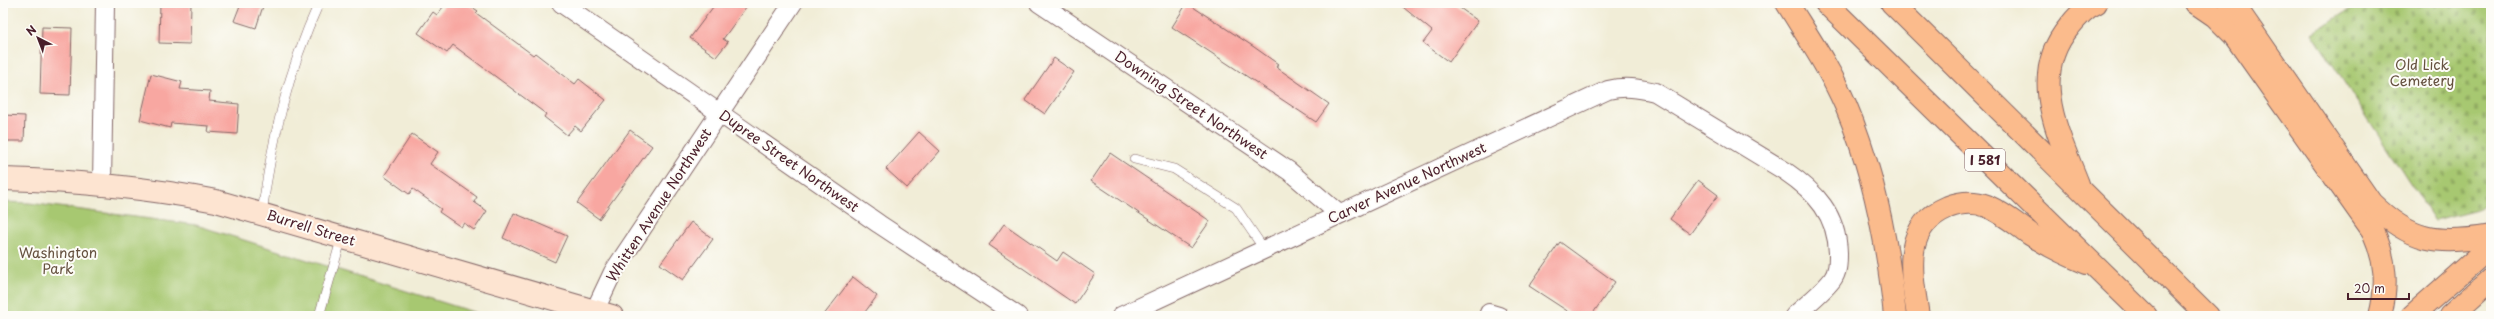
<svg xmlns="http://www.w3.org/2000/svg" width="2494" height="319" font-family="'Playpen Sans',sans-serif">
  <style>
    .green { fill: #a7c871; stroke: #78744e }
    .cemetery { fill: url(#cemetery-stones); stroke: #78744e }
    .building { fill: #f8a7a1 }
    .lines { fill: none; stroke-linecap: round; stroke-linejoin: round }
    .lane-casing { stroke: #846767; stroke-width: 10 }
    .street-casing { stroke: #846767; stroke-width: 20 }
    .secondary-casing { stroke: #846767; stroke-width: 24 }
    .highway-casing { stroke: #846767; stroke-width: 24 }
    .lane { stroke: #fff; stroke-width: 9 }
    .street { stroke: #fff; stroke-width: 18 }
    .secondary { stroke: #fde4d1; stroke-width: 22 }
    .highway { stroke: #fbbb8c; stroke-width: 22 }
    .labels { text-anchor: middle; stroke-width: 4; stroke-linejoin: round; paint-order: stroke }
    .shield { fill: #fdfcf7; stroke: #806168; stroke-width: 1 }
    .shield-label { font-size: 13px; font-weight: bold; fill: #4a1f2b }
    .park-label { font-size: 14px; fill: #665240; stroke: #fdfcf7 }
    .street-label { font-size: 14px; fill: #4a1f2b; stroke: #fdfcf7 }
  </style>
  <defs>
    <pattern id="cemetery-stones" width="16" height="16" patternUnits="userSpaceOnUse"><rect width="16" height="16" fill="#a7c871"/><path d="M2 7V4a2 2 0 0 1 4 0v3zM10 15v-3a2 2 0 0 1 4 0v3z" fill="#91ab62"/></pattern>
  </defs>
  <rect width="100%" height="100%" fill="#fdfcf7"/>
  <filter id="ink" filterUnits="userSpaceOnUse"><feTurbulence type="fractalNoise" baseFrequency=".025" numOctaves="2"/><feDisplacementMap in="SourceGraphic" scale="8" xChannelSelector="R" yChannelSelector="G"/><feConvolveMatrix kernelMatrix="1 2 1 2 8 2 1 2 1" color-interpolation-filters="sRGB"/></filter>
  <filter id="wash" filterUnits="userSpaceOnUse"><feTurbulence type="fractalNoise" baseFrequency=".012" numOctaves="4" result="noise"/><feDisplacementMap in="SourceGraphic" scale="16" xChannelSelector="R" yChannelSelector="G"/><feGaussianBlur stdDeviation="0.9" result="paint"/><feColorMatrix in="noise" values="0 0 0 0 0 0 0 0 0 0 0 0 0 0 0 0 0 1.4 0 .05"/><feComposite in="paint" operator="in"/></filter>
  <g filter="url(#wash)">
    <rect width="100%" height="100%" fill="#f1edd7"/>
    <polygon class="green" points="3,202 29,203 196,225 486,316 3,316"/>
    <polygon class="cemetery" points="2360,3 2491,3 2491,199 2477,210 2435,221 2312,33"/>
    <g id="blocks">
      <g class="building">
        <polygon points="160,3 191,3 190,44 159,43"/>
        <polygon points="241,3 264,3 256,28 234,21"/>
        <polygon points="446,3 466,3 478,11 476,13 533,55 535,53 575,84 579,79 606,100 581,131 575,126 567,135 544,117 546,114 453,45 447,53 418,33 433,12 437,15"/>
        <polygon points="716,3 749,3 723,39 728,42 716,57 690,38"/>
        <polygon points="1187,3 1254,47 1278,64 1276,67 1329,104 1316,122 1172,27"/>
        <polygon points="1398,3 1453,3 1478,21 1449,62 1423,43 1432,31"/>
        <polygon points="42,27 72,28 70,95 40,94"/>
        <polygon points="1054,58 1074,72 1045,114 1025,100"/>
        <polygon points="151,74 182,82 180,89 210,91 209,101 239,104 237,134 208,132 209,126 171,123 170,128 140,120"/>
        <polygon points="3,115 25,116 24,141 3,141"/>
        <polygon points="630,130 652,146 599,219 577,203"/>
        <polygon points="919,132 940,151 907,188 886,169"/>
        <polygon points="412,134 438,152 430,164 477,197 474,202 487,211 474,230 464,223 461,227 439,212 441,209 413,189 409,194 384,176"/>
        <polygon points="1110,153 1210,221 1191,248 1091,181"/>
        <polygon points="1698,180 1718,195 1690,234 1670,219"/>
        <polygon points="514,213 567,236 555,262 503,238"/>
        <polygon points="691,222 713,239 683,280 660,264"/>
        <polygon points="1004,224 1057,261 1063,252 1095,274 1075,304 989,245"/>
        <polygon points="1560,242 1615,282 1591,316 1575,316 1529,286"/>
        <polygon points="853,277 877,296 862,316 823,316"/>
      </g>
    </g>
  </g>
  <g filter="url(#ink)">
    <use href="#blocks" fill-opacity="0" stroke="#846767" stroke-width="1"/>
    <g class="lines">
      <defs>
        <g id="lane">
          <polyline points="1134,159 1174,169 1236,208 1264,249"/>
          <path d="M262 213C272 139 288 71 319 3"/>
          <polyline points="319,316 342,237"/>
        </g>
        <g id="street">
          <polyline points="561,3 879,224 1018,316"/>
          <polyline points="1039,3 1289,171 1339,214"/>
          <polyline points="102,183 105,3"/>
          <polyline points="595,310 613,272 793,3"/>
          <polyline points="1489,313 1499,316"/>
          <path d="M1121 316 1608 90C1625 86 1638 88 1655 92L1785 171C1816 192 1837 215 1838 253 1838 263 1838 272 1832 280 1822 293 1806 305 1794 316"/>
        </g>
        <path id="secondary" d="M3 179C76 181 144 187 216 201L612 316"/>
        <g id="highway">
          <path d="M1787 3C1808 37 1830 69 1846 106 1874 172 1888 245 1895 316"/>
          <polyline points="1826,3 2146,316"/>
          <polyline points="1892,3 2208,316"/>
          <path d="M2196 3 2215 16 2234 35 2373 231C2386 260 2388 285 2380 316"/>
          <path d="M2230 3 2239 12 2371 203C2411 242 2437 245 2491 236"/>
          <path d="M2078 184C2058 133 2028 76 2069 27 2076 18 2086 7 2096 3"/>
          <path d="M1918 316C1912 275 1900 227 1948 207 1961 202 1974 201 1987 206 2003 213 2016 224 2030 234 2049 246 2067 255 2087 263"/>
          <polyline points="2412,316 2491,246"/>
          <polyline points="2450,316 2491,279"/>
        </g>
      </defs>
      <use href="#lane" class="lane-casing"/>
      <use href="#street" class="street-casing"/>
      <use href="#secondary" class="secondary-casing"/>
      <use href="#highway" class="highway-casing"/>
      <use href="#lane" class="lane"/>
      <use href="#street" class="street"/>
      <use href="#secondary" class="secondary"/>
      <use href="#highway" class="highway"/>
    </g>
  </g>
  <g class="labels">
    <rect class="shield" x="1965" y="149" width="40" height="22" rx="3"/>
    <g class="shield-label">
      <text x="1985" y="165">I 581</text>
    </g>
    <g class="park-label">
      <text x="2422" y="70">Old Lick<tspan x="2422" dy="16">Cemetery</tspan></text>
      <text x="58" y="258">Washington<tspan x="58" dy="16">Park</tspan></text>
    </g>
    <g class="street-label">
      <text transform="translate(1191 105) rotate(34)" y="5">Downing Street Northwest</text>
      <text transform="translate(789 161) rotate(35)" y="5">Dupree Street Northwest</text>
      <text transform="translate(1407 183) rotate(-25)" y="5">Carver Avenue Northwest</text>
      <text transform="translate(659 205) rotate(-57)" y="5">Whitten Avenue Northwest</text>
      <text transform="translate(311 228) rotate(17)" y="5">Burrell Street</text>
    </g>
  </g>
  <rect width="2494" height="319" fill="none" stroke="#fdfcf7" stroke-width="16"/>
  <g transform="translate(38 38) rotate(318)" stroke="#fdfcf7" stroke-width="3" paint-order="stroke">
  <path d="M0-3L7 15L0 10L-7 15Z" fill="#4a1f2b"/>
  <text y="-6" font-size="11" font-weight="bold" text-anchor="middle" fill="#4a1f2b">N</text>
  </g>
  <path d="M2348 293v6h61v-6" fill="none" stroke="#4a1f2b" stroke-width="2"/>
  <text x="2354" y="293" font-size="12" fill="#4a1f2b" stroke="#fdfcf7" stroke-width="3" paint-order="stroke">20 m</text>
</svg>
